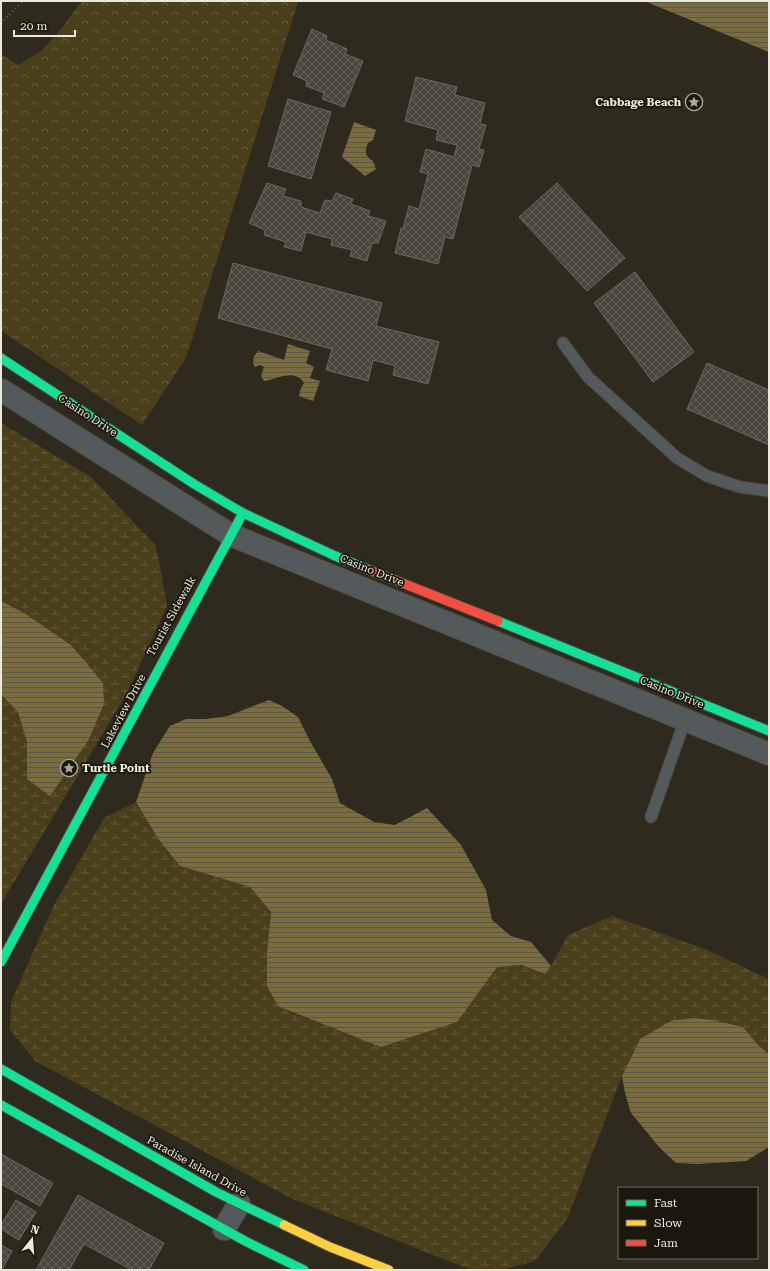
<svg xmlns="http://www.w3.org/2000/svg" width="770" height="1271" font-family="'Roboto Serif',serif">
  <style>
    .forest { fill: url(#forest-crowns) }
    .wetland { fill: url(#wetland-marsh) }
    .water { fill: url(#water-rules) }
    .building { fill: url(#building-cross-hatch); stroke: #6c685e }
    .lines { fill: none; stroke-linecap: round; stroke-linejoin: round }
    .lane-casing { stroke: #4c483e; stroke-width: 13 }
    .street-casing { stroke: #4c483e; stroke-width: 24 }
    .fast-casing { stroke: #4c483e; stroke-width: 11 }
    .slow-casing { stroke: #4c483e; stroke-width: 11 }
    .jam-casing { stroke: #4c483e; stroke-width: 11 }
    .path { stroke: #5e605e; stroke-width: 2.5; stroke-dasharray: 1 3; stroke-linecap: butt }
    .lane { stroke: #545a5b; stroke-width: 11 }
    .street { stroke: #545a5b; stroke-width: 22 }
    .fast { stroke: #16e098; stroke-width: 9 }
    .slow { stroke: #ffcf43; stroke-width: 9 }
    .jam { stroke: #f24e42; stroke-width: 9 }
    .labels { text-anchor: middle; stroke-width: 3.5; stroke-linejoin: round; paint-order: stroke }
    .poi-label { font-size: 11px; font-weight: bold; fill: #ece8da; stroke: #1a170d; text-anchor: end }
    .street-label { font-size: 11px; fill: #ece8da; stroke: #1a170d }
  </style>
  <defs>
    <pattern id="forest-crowns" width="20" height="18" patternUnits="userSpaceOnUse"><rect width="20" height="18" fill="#4a3f1b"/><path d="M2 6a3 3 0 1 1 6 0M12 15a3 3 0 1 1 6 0" fill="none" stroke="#645b3c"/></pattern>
    <pattern id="wetland-marsh" width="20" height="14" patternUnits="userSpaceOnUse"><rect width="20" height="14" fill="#4a3f1b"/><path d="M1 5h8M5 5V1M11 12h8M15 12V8" fill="none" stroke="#645b3c"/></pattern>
    <pattern id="water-rules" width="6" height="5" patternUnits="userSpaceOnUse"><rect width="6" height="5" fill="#7a6c41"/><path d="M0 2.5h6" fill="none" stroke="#5e5741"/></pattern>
    <pattern id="building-cross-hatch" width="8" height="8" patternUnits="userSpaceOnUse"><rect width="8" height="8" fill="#49463c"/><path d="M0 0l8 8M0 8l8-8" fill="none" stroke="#636158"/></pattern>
  </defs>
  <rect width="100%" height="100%" fill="#2f2a1e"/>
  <polygon class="forest" points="82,1 296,1 298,2 186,358 142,425 1,331 1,54 18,65 40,52 57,34"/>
  <g class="wetland">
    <polygon points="1,423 91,477 156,546 167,606 127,693 1,904 1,695 18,712 27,742 27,779 50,795 88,741 71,645 26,614 1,601"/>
    <polygon points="136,802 159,840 180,866 250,887 271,912 267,953 267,986 522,965 545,974 551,966 568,935 612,916 705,949 769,979 769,1054 759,1046 743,1027 712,1020 694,1018 640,1039 622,1076 567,1219 535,1261 502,1270 471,1270 293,1199 35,1061 10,1030 11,1002 54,905 104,818"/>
  </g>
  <g class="water">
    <polygon points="644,1 769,1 769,52"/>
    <path d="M354 122 376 130 373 140 368 143C364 152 365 156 373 161L376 169 365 176 342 157Z"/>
    <path d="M288 344 310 351 306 363 314 367 310 378 320 381 313 401 299 396 301 388 304 383C295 368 277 379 264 381L261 376 264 367 260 365 255 367 253 363 254 356 258 351 284 360Z"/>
    <polygon points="1,601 26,614 71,645 103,683 104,704 88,741 50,796 27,779 27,742 18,712 1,695"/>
    <polygon points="269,700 282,706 298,717 311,743 332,779 340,803 374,822 395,825 427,808 461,845 486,890 492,920 511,936 531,942 551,966 545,974 522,965 497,967 457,1022 381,1047 278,1006 267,986 267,953 271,912 250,887 180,866 159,840 136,802 153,753 170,726 186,719 206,719 228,716"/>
    <polygon points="694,1018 712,1020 743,1027 759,1046 769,1054 769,1147 746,1161 697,1164 676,1163 659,1147 631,1113 625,1093 622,1076 640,1039 671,1021"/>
  </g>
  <g class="building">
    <polygon points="312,29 327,36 326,40 347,49 345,54 363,61 344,107 322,99 324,93 306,86 307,81 293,75"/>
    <polygon points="416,77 457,87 455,95 485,103 480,124 486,125 479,149 484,150 479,167 472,165 453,239 445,237 438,264 395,253 401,228 403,229 409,206 419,209 428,174 420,172 426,149 454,157 457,145 436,140 438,130 405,121"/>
    <polygon points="288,99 331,112 311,179 268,166"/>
    <polygon points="267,183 286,189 283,196 301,201 301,207 320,213 325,200 332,201 336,193 353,199 351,204 370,211 368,216 386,221 378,243 372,243 367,261 350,256 352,250 331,245 332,239 306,232 301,251 284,247 286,242 264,235 265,230 249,223"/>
    <polygon points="557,183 625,258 587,291 519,217"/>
    <polygon points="233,263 382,303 376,326 439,342 428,384 393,375 395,366 373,360 368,381 326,370 332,349 218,318"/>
    <polygon points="635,272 694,352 653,382 594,303"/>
    <polygon points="707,363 769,390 769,445 687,409"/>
    <polygon points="1,1154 53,1183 40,1206 1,1184"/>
    <polygon points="78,1195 164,1243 149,1270 132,1270 84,1244 69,1270 36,1270"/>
    <polygon points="16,1200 36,1212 19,1240 1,1229 1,1225"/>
    <polygon points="1,1245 12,1251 2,1270 1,1270"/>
  </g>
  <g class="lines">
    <defs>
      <g id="lane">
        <polyline points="563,343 588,377 677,458 707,476 740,487 769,491"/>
        <polyline points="651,817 685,720"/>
      </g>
      <g id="street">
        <polyline points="1,390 231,535 769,754"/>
        <polyline points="224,1229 239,1204"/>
      </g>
      <g id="fast">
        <polyline points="1,358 194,484 243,513 333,555 367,569"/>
        <polyline points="498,621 769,731"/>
        <polyline points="1,962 243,513"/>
        <polyline points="1,1069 216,1192 284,1225"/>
        <polyline points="1,1105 245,1241 304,1270"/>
      </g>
      <polyline id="slow" points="284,1225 330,1247 389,1270"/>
      <polyline id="jam" points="367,569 498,621"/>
    </defs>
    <use href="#lane" class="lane-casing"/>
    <use href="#street" class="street-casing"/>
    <use href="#fast" class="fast-casing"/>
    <use href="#slow" class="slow-casing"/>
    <use href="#jam" class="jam-casing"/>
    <polyline class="path" points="1,23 23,1"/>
    <use href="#lane" class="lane"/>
    <use href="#street" class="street"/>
    <use href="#fast" class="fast"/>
    <use href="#slow" class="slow"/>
    <use href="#jam" class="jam"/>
  </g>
  <defs>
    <symbol id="sight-ring" viewBox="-11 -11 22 22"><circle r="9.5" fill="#1a170d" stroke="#aaa698" stroke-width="1.5"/><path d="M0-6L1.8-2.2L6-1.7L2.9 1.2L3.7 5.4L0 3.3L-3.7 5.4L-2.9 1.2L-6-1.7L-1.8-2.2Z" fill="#aaa698"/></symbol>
  </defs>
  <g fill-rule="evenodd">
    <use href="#sight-ring" x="684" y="92" width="20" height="20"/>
    <use href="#sight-ring" x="59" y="758" width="20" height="20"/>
  </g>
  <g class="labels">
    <g class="poi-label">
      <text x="681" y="106">Cabbage Beach</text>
      <text x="82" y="772" text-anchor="start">Turtle Point</text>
    </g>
    <g class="street-label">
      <text transform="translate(88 415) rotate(33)" y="4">Casino Drive</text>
      <text transform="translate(372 570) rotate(22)" y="4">Casino Drive</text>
      <text transform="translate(171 616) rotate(-61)" y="4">Tourist Sidewalk</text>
      <text transform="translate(672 692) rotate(22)" y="4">Casino Drive</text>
      <text transform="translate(123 711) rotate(-62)" y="4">Lakeview Drive</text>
      <text transform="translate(197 1166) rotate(29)" y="4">Paradise Island Drive</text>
    </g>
  </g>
  <rect width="770" height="1271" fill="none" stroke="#ece8da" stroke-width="4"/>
  <rect x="618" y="1187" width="140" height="72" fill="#1a170d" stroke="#6e6b5f"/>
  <rect x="626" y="1200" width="20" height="6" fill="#16e098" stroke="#6e6b5f"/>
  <text x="654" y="1207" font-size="12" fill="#ece8da">Fast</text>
  <rect x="626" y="1220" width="20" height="6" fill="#ffcf43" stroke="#6e6b5f"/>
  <text x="654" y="1227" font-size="12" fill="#ece8da">Slow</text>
  <rect x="626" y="1240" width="20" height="6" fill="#f24e42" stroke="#6e6b5f"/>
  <text x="654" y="1247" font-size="12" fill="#ece8da">Jam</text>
  <g transform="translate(32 1239) rotate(17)" stroke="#1a170d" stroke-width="3" paint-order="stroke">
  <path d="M0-3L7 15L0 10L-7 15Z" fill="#ece8da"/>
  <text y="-6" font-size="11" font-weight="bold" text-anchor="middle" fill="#ece8da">N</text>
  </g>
  <path d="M14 30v6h61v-6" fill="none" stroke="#ece8da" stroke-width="2"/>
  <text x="20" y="30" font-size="12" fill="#ece8da" stroke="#1a170d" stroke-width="3" paint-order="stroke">20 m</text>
</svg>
